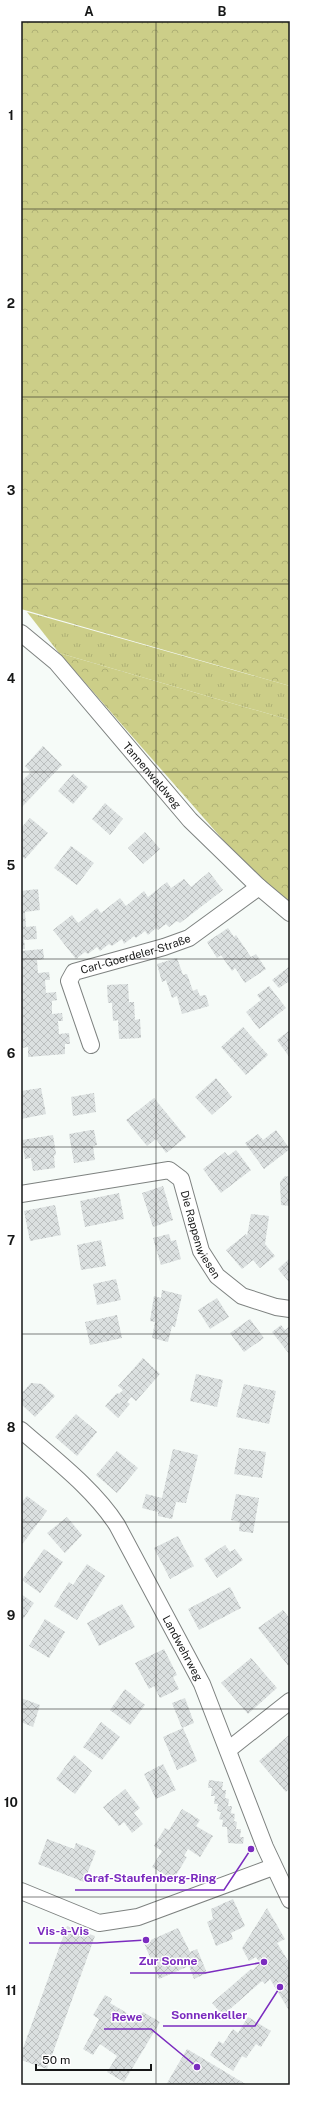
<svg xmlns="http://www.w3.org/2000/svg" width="311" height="2106" font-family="'Public Sans',sans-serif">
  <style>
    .grass { fill: url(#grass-tufts) }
    .forest { fill: url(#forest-crowns) }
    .building { fill: url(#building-cross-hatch) }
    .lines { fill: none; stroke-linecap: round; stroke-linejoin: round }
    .minor-casing { stroke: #7e8280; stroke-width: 18 }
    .minor { stroke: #fff; stroke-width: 16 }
    .grid { fill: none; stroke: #161717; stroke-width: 1; stroke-opacity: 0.55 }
    .labels { text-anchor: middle; stroke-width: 3; stroke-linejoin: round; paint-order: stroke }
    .street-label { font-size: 11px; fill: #161717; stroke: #fff }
    .leader { fill: none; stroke: #7b2cbf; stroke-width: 1.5 }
    .callout-dot { fill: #7b2cbf; stroke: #fff; stroke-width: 1.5 }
    .callout-label { font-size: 12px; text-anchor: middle; font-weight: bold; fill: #7b2cbf; stroke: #fff; stroke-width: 3; stroke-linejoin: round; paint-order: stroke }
    .neatline { fill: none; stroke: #161717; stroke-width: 1.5 }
    .grid-label { font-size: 13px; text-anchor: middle; font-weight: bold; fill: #161717 }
  </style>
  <defs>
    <pattern id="grass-tufts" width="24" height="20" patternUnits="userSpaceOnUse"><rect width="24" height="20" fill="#ccce88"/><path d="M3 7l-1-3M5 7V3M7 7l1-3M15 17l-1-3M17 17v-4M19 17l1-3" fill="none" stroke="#aeb075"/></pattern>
    <pattern id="forest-crowns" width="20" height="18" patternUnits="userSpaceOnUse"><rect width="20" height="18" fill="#ccce88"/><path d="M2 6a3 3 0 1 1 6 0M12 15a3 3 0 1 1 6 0" fill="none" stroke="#aeb075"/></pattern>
    <pattern id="building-cross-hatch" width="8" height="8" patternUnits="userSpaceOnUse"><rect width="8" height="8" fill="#dbe0e0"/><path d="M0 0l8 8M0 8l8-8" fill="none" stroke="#bbbfbf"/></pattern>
  </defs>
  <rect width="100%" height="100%" fill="#f6fbf8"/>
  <polygon class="grass" points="27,612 290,686 290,720 59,653"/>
  <g class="forest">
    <polygon points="21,21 290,21 290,686 21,609"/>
    <polygon points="59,653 290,720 290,905 253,874"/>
  </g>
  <g class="building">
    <polygon points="43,746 62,765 21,808 21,782 31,772 25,766"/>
    <polygon points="73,774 88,787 73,804 58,791"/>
    <polygon points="105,803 123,819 110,835 92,819"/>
    <polygon points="30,818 48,833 25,859 21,855 21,828"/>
    <polygon points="145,832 160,849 143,864 128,848"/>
    <polygon points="71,846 94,863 77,885 54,868"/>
    <polygon points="209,872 223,890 180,923 177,921 169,927 166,924 158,930 156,928 148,935 145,931 136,938 134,936 124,944 122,939 112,946 109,944 100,951 97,947 88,954 85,952 76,959 53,930 72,915 78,923 97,908 101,913 120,898 126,906 144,891 148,897 167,882 171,888 184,879 191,887"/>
    <polygon points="38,889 40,910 25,912 26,927 36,926 37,939 24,940 25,949 21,949 21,891"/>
    <polygon points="228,928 234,937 236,935 251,957 256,954 266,969 245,983 235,968 232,971 221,955 217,958 207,942"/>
    <polygon points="43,949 44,959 37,960 38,973 49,972 50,980 45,980 46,993 56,992 57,1000 52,1001 52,1014 62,1013 63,1021 58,1021 59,1034 69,1033 70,1044 65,1044 65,1054 28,1057 28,1047 21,1048 21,951"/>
    <polygon points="177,958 183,975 187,974 193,991 197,989 200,996 206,995 209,1006 182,1014 177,996 172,998 166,980 162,982 157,964"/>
    <polygon points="290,966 290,985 288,982 279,988 272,980"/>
    <polygon points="128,984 129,1002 134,1002 135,1020 140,1019 141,1038 119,1039 118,1020 113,1021 112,1003 108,1003 107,985"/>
    <polygon points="269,986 286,1008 259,1029 246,1012 261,1000 257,995"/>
    <polygon points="243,1027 268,1055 246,1075 221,1047"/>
    <polygon points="290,1030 290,1058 277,1040"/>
    <polygon points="216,1078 232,1097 212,1115 195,1097"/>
    <polygon points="41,1088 46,1114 21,1119 21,1091"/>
    <polygon points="94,1093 96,1112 73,1116 71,1097"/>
    <polygon points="154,1098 186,1137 166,1153 156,1139 147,1146 126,1120"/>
    <polygon points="91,1130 94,1130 97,1145 93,1146 95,1160 74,1163 69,1134"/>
    <polygon points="276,1130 290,1149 264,1169 245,1143 258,1134 263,1140"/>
    <polygon points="53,1135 56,1154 54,1156 55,1168 33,1171 31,1158 25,1159 22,1140"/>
    <polygon points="236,1150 251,1170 221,1193 203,1169 225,1152 228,1156"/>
    <polygon points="285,1176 290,1177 290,1206 281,1205 280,1182"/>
    <polygon points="163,1186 173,1220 153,1227 142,1193"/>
    <polygon points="119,1193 124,1219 85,1227 80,1201"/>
    <polygon points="55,1205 61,1235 30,1241 24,1211"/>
    <polygon points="251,1214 269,1216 265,1244 275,1256 260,1268 253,1260 242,1269 226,1250 246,1234 247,1236"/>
    <polygon points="169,1234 171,1241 176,1240 181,1259 161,1265 153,1238"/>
    <polygon points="101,1240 106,1266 81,1270 77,1245"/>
    <polygon points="290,1258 290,1283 278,1269"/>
    <polygon points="116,1279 121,1300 97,1305 93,1284"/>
    <polygon points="162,1290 182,1295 175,1327 172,1326 168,1342 152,1338 155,1322 150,1321 154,1296 161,1298"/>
    <polygon points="217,1298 229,1317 210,1329 198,1310"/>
    <polygon points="117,1315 122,1338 90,1345 85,1322"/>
    <polygon points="250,1319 264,1338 244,1352 230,1333"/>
    <polygon points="281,1325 285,1330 290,1326 290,1355 272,1332"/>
    <polygon points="143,1358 160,1374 136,1401 131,1397 127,1402 130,1404 118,1418 105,1406 117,1393 119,1394 123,1390 118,1386"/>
    <polygon points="196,1374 223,1380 217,1407 190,1401"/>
    <polygon points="31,1383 42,1384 55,1396 35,1417 21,1404 21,1394"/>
    <polygon points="244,1384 276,1391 269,1424 236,1417"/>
    <polygon points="76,1414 97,1432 77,1456 55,1437"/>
    <polygon points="239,1448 266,1452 262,1478 234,1474"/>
    <polygon points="173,1449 198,1455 186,1503 176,1502 172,1519 158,1516 158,1512 142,1508 146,1494 162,1498"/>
    <polygon points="117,1451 138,1468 117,1493 96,1475"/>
    <polygon points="236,1494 259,1498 253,1533 239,1531 240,1522 231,1520"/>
    <polygon points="27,1496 47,1511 21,1546 21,1503"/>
    <polygon points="67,1517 82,1535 65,1553 47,1533"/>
    <polygon points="178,1536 194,1566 170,1579 154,1548"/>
    <polygon points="225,1545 230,1552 235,1549 243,1560 217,1578 204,1559"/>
    <polygon points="44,1549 63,1562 40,1593 22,1580"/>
    <polygon points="87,1564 105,1576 77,1620 54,1606 69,1582 73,1585"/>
    <polygon points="230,1587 241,1608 199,1630 188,1609"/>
    <polygon points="21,1594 34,1603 21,1622"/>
    <polygon points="122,1604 135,1627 99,1646 87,1623"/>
    <polygon points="283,1610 290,1619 290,1668 258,1628"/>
    <polygon points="45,1619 65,1632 49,1658 29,1646"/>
    <polygon points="164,1649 177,1675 173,1677 179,1689 160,1698 154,1686 149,1689 135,1663"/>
    <polygon points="251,1658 277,1688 248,1714 221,1683"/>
    <polygon points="125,1689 145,1705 130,1725 110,1710"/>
    <polygon points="21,1698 40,1705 33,1727 21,1722"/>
    <polygon points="185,1698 194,1723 182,1728 172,1703"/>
    <polygon points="101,1722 120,1737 102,1760 83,1747"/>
    <polygon points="183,1728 197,1761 177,1770 163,1737"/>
    <polygon points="289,1735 290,1788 286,1792 259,1761"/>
    <polygon points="74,1755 92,1771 75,1794 56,1779"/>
    <polygon points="163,1764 176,1790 156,1799 144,1774"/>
    <polygon points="209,1780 223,1782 222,1790 226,1790 225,1798 229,1799 228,1806 232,1806 231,1813 235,1814 234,1821 237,1822 236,1829 241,1829 240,1837 244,1837 243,1844 228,1843 227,1827 222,1827 223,1820 219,1819 221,1812 217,1811 218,1804 214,1804 215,1796 211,1796 212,1788 208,1788"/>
    <polygon points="125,1789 140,1808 134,1813 143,1824 132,1833 124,1822 119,1826 103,1807"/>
    <polygon points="182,1809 200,1820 196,1826 213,1836 200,1857 188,1849 184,1856 187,1857 173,1880 152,1867 162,1851 154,1846 165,1828 169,1830"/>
    <polygon points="47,1839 74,1849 76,1843 96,1851 84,1882 38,1864"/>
    <polygon points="233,1899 245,1926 231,1933 233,1939 216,1946 207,1922 213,1919 211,1909"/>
    <polygon points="267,1908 285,1939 277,1943 290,1964 290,2012 270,1979 265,1984 262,1981 223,2015 212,2003 251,1969 253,1970 260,1963 256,1957 249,1961 242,1948"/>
    <polygon points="67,1926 95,1936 47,2069 21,2060 21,2054"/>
    <polygon points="178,1928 190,1952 197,1949 207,1973 194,1979 189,1966 159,1979 144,1943"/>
    <polygon points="105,1995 112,1999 110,2003 137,2019 143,2012 160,2022 124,2082 107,2072 117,2056 100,2044 93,2055 83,2049 99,2019 93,2015"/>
    <polygon points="248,2017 271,2031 261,2047 256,2044 246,2058 242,2056 233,2071 210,2055 219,2041 223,2044 233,2029 238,2033"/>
    <polygon points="187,2049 247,2085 166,2085"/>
  </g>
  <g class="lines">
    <defs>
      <g id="minor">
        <path id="s1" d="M21 633 56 662 190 820 259 887 290 913"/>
        <path id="s2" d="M91 1045 69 981 74 972 164 947 189 938 259 887"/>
        <path id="s3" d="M21 1194 169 1170 181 1179 201 1251 217 1276 242 1296 276 1307 290 1309"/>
        <path id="s4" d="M21 1430C54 1459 93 1488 117 1525L202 1684 265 1847 290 1900"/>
        <polyline points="228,1750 290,1701"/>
        <polyline points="21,1891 99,1923 138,1917 273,1867"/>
      </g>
    </defs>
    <use href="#minor" class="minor-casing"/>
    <use href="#minor" class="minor"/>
  </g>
  <path class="grid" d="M156 21V2085M21 209H290M21 397H290M21 584H290M21 772H290M21 959H290M21 1147H290M21 1334H290M21 1522H290M21 1709H290M21 1897H290"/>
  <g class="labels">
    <g class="street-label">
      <text dy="4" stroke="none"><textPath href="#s1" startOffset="194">Tannenwaldweg</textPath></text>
      <text dy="4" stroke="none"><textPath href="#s2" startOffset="142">Carl-Goerdeler-Straße</textPath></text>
      <text dy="4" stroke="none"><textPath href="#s3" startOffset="224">Die Rappenwiesen</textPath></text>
      <text dy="4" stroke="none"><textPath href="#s4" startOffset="275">Landwehrweg</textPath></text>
    </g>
  </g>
  <path class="leader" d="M251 1849L224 1890H75M146 1940L97 1943H29M264 1962L205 1973H130M280 1987L255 2026H163M197 2067L151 2029H104"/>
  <g class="callout-dot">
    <circle cx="251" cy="1849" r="4"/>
    <circle cx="146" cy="1940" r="4"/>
    <circle cx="264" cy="1962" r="4"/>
    <circle cx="280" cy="1987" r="4"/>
    <circle cx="197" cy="2067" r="4"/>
  </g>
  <g class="callout-label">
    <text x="150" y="1882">Graf-Staufenberg-Ring</text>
    <text x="63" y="1935">Vis-à-Vis</text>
    <text x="168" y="1965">Zur Sonne</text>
    <text x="209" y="2019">Sonnenkeller</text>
    <text x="127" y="2021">Rewe</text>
  </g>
  <rect width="311" height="2106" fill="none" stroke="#ffffff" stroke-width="44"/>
  <path d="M36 2064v6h115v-6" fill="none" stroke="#161717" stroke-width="2"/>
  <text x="42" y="2064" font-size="12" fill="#161717" stroke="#ffffff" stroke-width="3" paint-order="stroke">50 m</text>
  <rect x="22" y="22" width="267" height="2062" class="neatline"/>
  <g class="grid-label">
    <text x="89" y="16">A</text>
    <text x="222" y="16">B</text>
    <text x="11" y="120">1</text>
    <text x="11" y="308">2</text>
    <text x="11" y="495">3</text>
    <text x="11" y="683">4</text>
    <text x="11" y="870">5</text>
    <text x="11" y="1058">6</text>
    <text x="11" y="1245">7</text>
    <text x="11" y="1432">8</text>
    <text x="11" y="1620">9</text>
    <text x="11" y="1807">10</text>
    <text x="11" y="1995">11</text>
  </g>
</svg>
